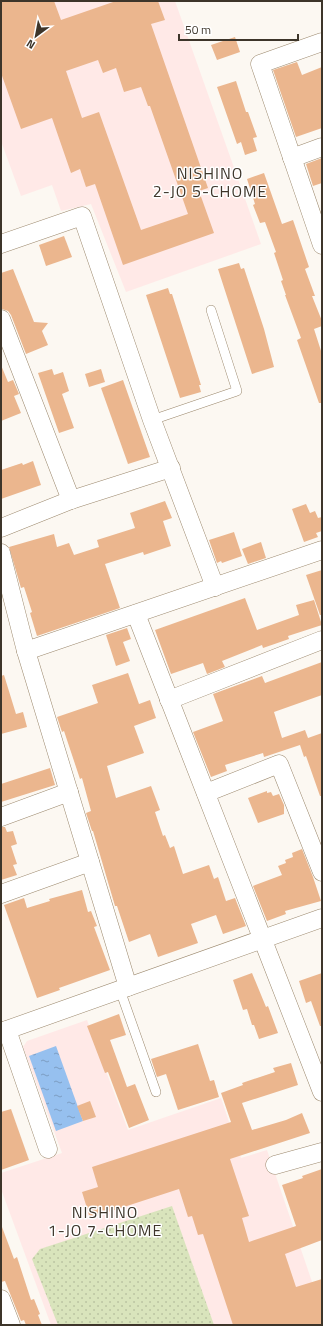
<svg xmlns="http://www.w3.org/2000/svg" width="323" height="1326" font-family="'Titillium Web',sans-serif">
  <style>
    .education { fill: #ffe9e7 }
    .park { fill: url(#park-dots) }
    .water { fill: url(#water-ripples) }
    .building { fill: #ebb68e; fill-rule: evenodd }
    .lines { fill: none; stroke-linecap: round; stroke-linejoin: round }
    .lane-casing { stroke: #9c896e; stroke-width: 10 }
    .street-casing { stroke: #9c896e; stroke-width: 19 }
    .lane { stroke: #fff; stroke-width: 9 }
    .street { stroke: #fff; stroke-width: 18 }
    .labels { text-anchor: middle; stroke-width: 3; stroke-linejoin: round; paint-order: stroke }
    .neighbourhood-label { font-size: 16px; letter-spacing: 1px; fill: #3d352a; stroke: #fff }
  </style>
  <defs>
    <pattern id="park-dots" width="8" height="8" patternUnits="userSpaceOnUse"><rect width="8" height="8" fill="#d9e4bc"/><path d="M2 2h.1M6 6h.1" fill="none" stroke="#bbc4a2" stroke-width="1.8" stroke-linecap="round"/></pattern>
    <pattern id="water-ripples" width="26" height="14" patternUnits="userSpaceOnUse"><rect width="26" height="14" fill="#96c0ef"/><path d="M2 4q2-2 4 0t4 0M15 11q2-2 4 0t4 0" fill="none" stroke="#7c9dc2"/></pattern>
  </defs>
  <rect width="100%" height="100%" fill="#fcf8f2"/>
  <g class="education">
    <polygon points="1,1 175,1 261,244 126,292 91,204 61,211 52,185 21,196 1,141"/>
    <polygon points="87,1020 128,1130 221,1098 241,1158 267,1150 322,1311 322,1325 51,1325 1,1189 1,1173 62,1153 23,1047 27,1041"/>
  </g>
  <polygon class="park" points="172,1206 214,1325 58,1325 32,1259 40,1249"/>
  <polygon class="water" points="56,1046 83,1121 56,1131 29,1056"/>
  <g class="building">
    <path d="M1 1H54L61 20 116 1H158L165 20 151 24 208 188 199 191 214 233 123 265 95 184 86 187 80 169 71 173 52 118 21 129 1 73ZM98 60 103 73 116 68 124 92 141 87 148 106H150L188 214 141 230 99 112 82 118 66 71Z"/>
    <polygon points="235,37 240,52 217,60 211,45"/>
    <polygon points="297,62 302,75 322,67 322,128 296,137 273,70"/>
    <polygon points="236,81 246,112 248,112 257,137 253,138 257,151 245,155 241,142 237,144 217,87"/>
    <polygon points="322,158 322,183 313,186 306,164"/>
    <polygon points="264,173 282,224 293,220 309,267 305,269 315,296 312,296 322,321 322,326 314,329 322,354 322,403 319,403 297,340 301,338 285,295 286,295 281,281 283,280 274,253 276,252 265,222 260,223 253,205 255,204 247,179"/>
    <polygon points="64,236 72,257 46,266 39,245"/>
    <polygon points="239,263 241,269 244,268 264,329 274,367 252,374 218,269"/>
    <polygon points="13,269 34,322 48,323 42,331 48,345 26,354 11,315 8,311 2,309 1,306 1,273"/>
    <polygon points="168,288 170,294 172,294 201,385 199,385 201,392 180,398 146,295"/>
    <polygon points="1,365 8,382 13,380 19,394 14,396 21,413 1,421"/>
    <polygon points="52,369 54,375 63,372 69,391 62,394 74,428 59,433 38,373"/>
    <polygon points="101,369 105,382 89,387 85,374"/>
    <polygon points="123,380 150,457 128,464 101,388"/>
    <polygon points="33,461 41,485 1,499 1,470 22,463 23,465"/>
    <polygon points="165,501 172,518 163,521 171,546 144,555 143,552 105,564 120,608 37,636 30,613 32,612 24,587 21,588 9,547 54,534 57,547 69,543 74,555 99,547 97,540 135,528 130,513"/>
    <polygon points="306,504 310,513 315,511 318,518 322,517 322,531 316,533 318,537 304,542 292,509"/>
    <polygon points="234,532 242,556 222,563 221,561 217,563 209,540"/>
    <polygon points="261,542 266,558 248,564 242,549"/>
    <polygon points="322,570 322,615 320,615 306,575"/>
    <polygon points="245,598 257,630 299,615 296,605 314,600 322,625 288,636 289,639 263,648 262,645 222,661 225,667 207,674 203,663 171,674 155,630"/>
    <polygon points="127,628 131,639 123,642 130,661 116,666 106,635"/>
    <polygon points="322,662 322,695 274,712 282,738 305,730 308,738 322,733 322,796 320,796 306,756 304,757 300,745 264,757 263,753 225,765 227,771 211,777 193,732 223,721 213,694 262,676 265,683"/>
    <polygon points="128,673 139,704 150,700 156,718 134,726 144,753 107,766 116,798 151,786 160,810 155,812 163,836 165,835 170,848 174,846 183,874 209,865 214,879 218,877 226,901 235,898 246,926 223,934 216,915 191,924 198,943 158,957 150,934 129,942 117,906 115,906 93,831 92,831 86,813 91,811 82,778 80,779 64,731 62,732 57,717 98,703 92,685"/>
    <polygon points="4,675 16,714 23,712 27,727 1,734 1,676"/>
    <polygon points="50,768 55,785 1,802 1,784"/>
    <polygon points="267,791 267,793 271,792 273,796 279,794 284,805 284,814 258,823 248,798"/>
    <polygon points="1,827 5,827 7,832 13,831 17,844 11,846 17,864 13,865 17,875 1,880"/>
    <polygon points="302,849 313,877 321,901 285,911 286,914 267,921 253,886 282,875 278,866 286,863 285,860 293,857 292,853"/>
    <polygon points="82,890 88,912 91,911 97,926 94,927 110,970 59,988 60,990 37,998 4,905 24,898 27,908 50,901 49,899"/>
    <polygon points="252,973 266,1007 268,1006 278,1033 259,1039 254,1025 252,1025 247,1009 243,1010 233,980"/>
    <polygon points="322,973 322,1026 320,1026 311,1001 306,1003 299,981"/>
    <polygon points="119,1014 126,1035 110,1040 127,1087 135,1084 149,1120 129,1128 108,1072 105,1073 87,1026"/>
    <polygon points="198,1044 210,1081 214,1080 219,1097 178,1110 166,1074 157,1077 151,1059"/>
    <polygon points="291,1063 298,1085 242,1103 252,1130 286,1120 302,1113 310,1133 230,1159 249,1216 242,1218 249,1242 296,1226 282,1185 303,1178 302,1176 322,1169 322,1240 285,1254 296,1287 322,1279 322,1325 233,1325 203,1234 198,1235 192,1216 188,1217 179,1189 90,1218 82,1192 98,1187 92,1167 231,1122 221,1093 243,1085 242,1083 275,1072 273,1068"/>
    <polygon points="90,1101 96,1117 83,1121 77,1106"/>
    <polygon points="11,1109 29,1160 1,1170 1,1112"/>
    <polygon points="2,1227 14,1259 17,1257 31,1300 34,1299 40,1314 38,1315 42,1325 26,1325 24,1320 21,1321 5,1281 1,1282 1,1228"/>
  </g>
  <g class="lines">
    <defs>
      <g id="lane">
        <polyline points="152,420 237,391 211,310"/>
        <polyline points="120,990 156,1092"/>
      </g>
      <g id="street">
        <polyline points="322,42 260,64 322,245"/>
        <polyline points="292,158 322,147"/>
        <polyline points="1,244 82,216 152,420 215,587"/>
        <polyline points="1,319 71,500"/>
        <polyline points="1,528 71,500 171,468"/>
        <polyline points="1,553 26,651 128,987"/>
        <polyline points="136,614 322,1092"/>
        <polyline points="26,651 322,550"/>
        <polyline points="169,700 322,640"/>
        <polyline points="206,793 279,764 322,872"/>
        <polyline points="1,817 69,792"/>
        <polyline points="1,894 90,862"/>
        <polyline points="7,1030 48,1149"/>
        <polyline points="1,1032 322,918"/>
        <polyline points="275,1165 322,1152"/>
        <polyline points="1,1299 11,1325"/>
      </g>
    </defs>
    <use href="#lane" class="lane-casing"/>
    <use href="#street" class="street-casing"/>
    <use href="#lane" class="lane"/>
    <use href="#street" class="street"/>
  </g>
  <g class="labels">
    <g class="neighbourhood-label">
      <text x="210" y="179">NISHINO<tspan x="210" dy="18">2-JO 5-CHOME</tspan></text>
      <text x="105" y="1218">NISHINO<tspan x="105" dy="18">1-JO 7-CHOME</tspan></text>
    </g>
  </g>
  <rect width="323" height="1326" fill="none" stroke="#3d352a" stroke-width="4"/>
  <g transform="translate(36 36) rotate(212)" stroke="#ffffff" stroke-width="3" paint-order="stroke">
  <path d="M0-3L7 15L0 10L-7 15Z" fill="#3d352a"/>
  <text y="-6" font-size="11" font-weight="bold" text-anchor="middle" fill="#3d352a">N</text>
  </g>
  <path d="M179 34v6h119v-6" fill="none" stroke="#3d352a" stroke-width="2"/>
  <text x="185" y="34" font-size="12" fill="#3d352a" stroke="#ffffff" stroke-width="3" paint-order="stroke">50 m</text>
</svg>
